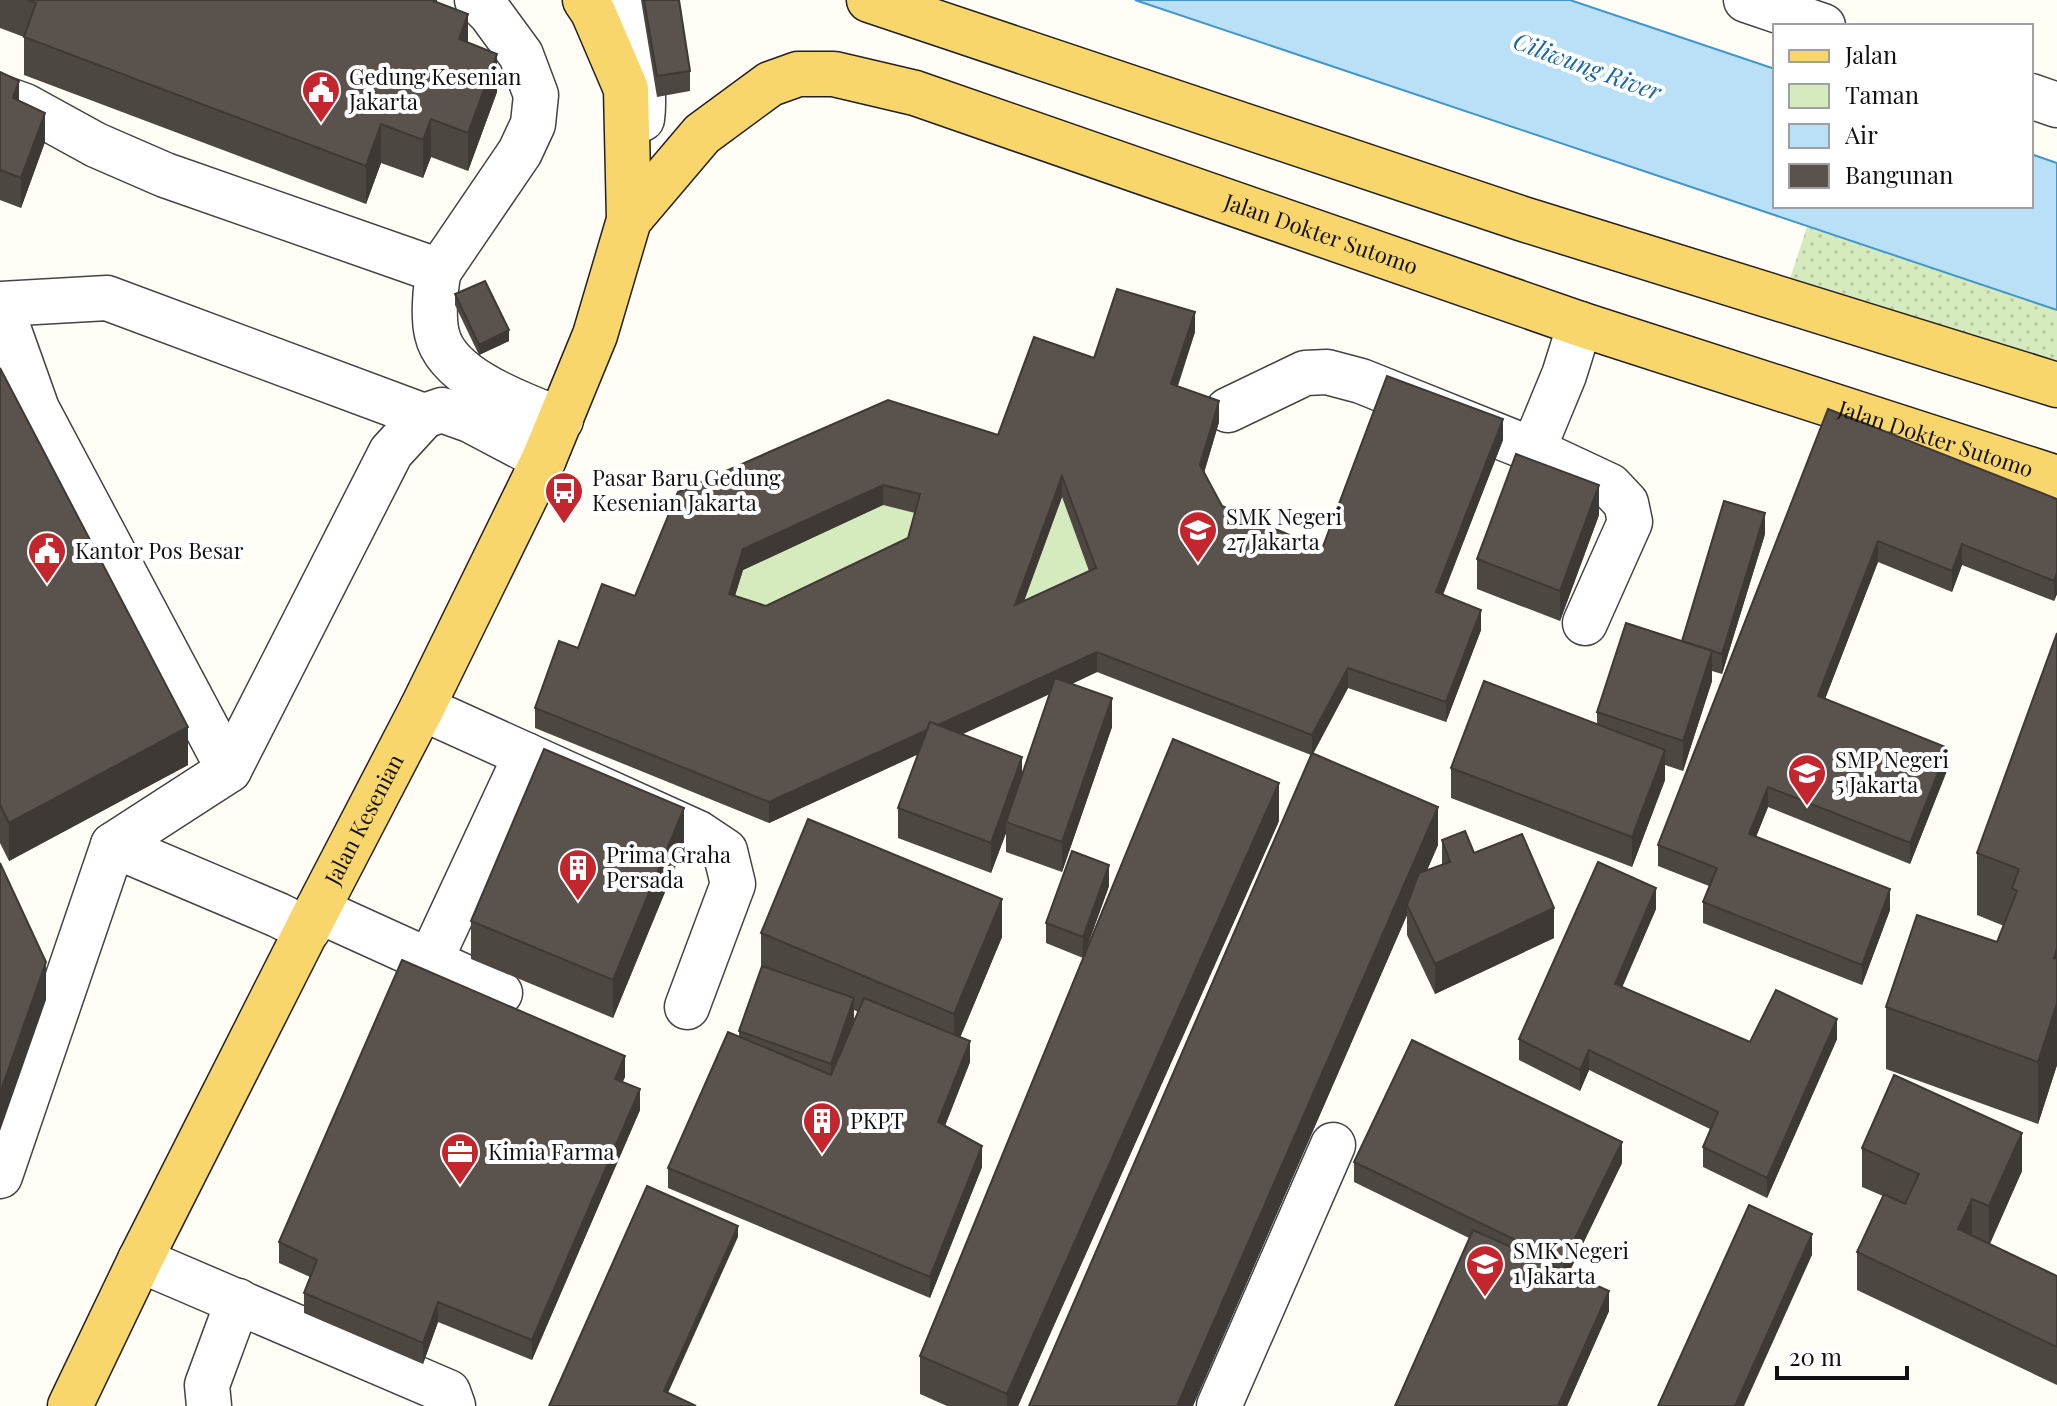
<svg xmlns="http://www.w3.org/2000/svg" width="2057" height="1406" font-family="'Playfair Display',serif">
  <style>
    .grass { fill: url(#grass-dots) }
    .park { fill: #d5ebbd }
    .water { fill: #b9e0f7; stroke: #3f96cf; stroke-width: 2 }
    .lines { fill: none; stroke-linecap: round; stroke-linejoin: round }
    .minor-casing { stroke: #444; stroke-width: 47 }
    .major-casing { stroke: #222; stroke-width: 47 }
    .minor { stroke: #fff; stroke-width: 44 }
    .major { stroke: #f9d66b; stroke-width: 44 }
    .wall { fill: #4d4742; fill-rule: evenodd }
    .shaded-wall { fill: #3f3936 }
    .building { fill: #5a524d; stroke: #3f3936; stroke-width: 2; fill-rule: evenodd }
    .labels { text-anchor: middle; stroke-width: 8; stroke-linejoin: round; paint-order: stroke }
    .poi-label { font-size: 22px; fill: #111; stroke: #fff; text-anchor: start }
    .street-label { font-size: 22px; fill: #111; stroke: #fff }
    .water-label { font-size: 24px; font-style: italic; fill: #1768a6; stroke: #fff }
  </style>
  <defs>
    <pattern id="grass-dots" width="8" height="8" patternUnits="userSpaceOnUse" patternTransform="scale(2)"><rect width="8" height="8" fill="#d5ebbd"/><path d="M2 2h.1M6 6h.1" fill="none" stroke="#b6c8a1" stroke-width="1.8" stroke-linecap="round"/></pattern>
  </defs>
  <rect width="100%" height="100%" fill="#fffdf5"/>
  <polygon class="grass" points="1807,227 2057,310 2057,386 1783,300"/>
  <g class="park">
    <polygon points="1062,497 1096,589 1015,626"/>
    <polygon points="883,505 920,514 908,559 766,627 729,614 743,570"/>
  </g>
  <polygon class="water" points="1135,0 1570,0 1775,69 1775,206 2031,206 2031,154 2057,163 2057,310"/>
  <g class="lines">
    <defs>
      <g id="minor">
        <path d="M623 0C634 38 647 79 642 119"/>
        <polyline points="1746,0 1823,26"/>
        <polyline points="2031,96 2057,105"/>
        <path d="M0 97 25 106 96 145 165 175 439 271C435 288 433 318 437 334 447 379 523 405 561 420"/>
        <polyline points="439,271 520,152 533,124 536,95 521,55 491,14 477,0"/>
        <polyline points="0,304 107,298 424,416 442,410 470,420 544,459"/>
        <polyline points="0,305 37,409 229,770"/>
        <polyline points="1228,410 1305,373 1327,372 1361,381 1533,450 1610,486 1626,503 1630,522 1585,623"/>
        <polyline points="1533,450 1564,375 1580,324"/>
        <polyline points="422,708 698,833 725,851 733,884 687,1007"/>
        <polyline points="113,845 278,915 308,930"/>
        <polyline points="317,910 500,993"/>
        <polyline points="430,961 526,755"/>
        <polyline points="0,1176 113,845 229,770 391,452 424,416"/>
        <polyline points="140,1260 448,1392 453,1406"/>
        <polyline points="209,1406 207,1385 238,1301"/>
        <polyline points="1219,1406 1333,1145"/>
      </g>
      <g id="major">
        <polyline points="869,0 1520,218 2057,385"/>
        <path id="s1" d="M629 220 702 134 770 84 798 74H834L915 93 1580 324 2057 478"/>
        <path id="s2" d="M70 1406 140 1260 317 910 422 708 544 459 595 335 629 220 626 89 593 12 585 0"/>
      </g>
    </defs>
    <use href="#minor" class="minor-casing"/>
    <use href="#major" class="major-casing"/>
    <use href="#minor" class="minor"/>
    <use href="#major" class="major"/>
  </g>
  <g class="wall">
    <polygon points="0,0 437,0 437,2 468,43 497,92 468,171 431,157 423,178 381,163 366,204 24,75 24,37 0,28"/>
    <polygon points="641,0 679,0 690,71 690,91 657,97"/>
    <polygon points="0,72 19,101 45,142 21,208 0,200"/>
    <polygon points="455,294 509,341 479,355 455,305"/>
    <path d="M1195 332 1178 386 1219 422 1204 473 1222 506 1322 549 1503 440 1443 595 1481 630 1446 722 1348 688 1313 753 1438 845 1427 870 1442 865V840L1474 853 1554 938 1435 994 1407 935V915L1193 1406H1029L1311 755 1097 672 1072 684 1112 727 1062 872 1006 852V833L991 873 898 838V808L918 754 769 823 535 728V708L578 648 635 596 678 492 998 435 1094 358ZM1062 497 1089 571 1024 601ZM883 505 915 513 908 538 766 606 735 596 743 570ZM1050 694 1022 774 963 734Z"/>
    <polygon points="0,368 188,765 9,861 0,843"/>
    <polygon points="1828,409 2057,499 2057,594 2054,601 1962,565 1952,592 1878,562 1825,699 1948,768 1910,864 1768,807 1756,837 1890,910 1862,985 1703,923 1703,902 1709,886 1658,866 1658,845"/>
    <polygon points="1599,515 1560,621 1477,589 1477,559"/>
    <polygon points="1765,534 1722,674 1712,671 1712,681 1683,771 1665,765 1665,780 1632,867 1451,798 1451,768 1597,724 1597,712 1682,641"/>
    <polygon points="2057,633 2057,1065 2038,1124 1886,1069 1886,1007 1997,942 2004,926 1977,915 1977,853"/>
    <polygon points="1279,821 1018,1406 947,1406 920,1394 920,1356"/>
    <polygon points="684,846 613,1018 471,959 471,921"/>
    <polygon points="1109,886 1083,958 1046,943 1046,923"/>
    <polygon points="1656,909 1622,987 1750,1042 1837,1039 1767,1198 1703,1167 1703,1147 1710,1129 1589,1070 1580,1091 1519,1060 1519,1039"/>
    <path d="M761 933 1002 937 960 1038 970 1062 945 1126 982 1167 930 1298 668 1188V1168L739 1037V1031L761 969ZM854 1010 858 1012 846 1042 854 1019Z"/>
    <polygon points="625,1077 622,1082 640,1110 532,1360 438,1322 423,1364 304,1313 304,1293 310,1277 279,1263 279,1242"/>
    <polygon points="1862,1148 2022,1171 1990,1244 2057,1276 2057,1385 1857,1290 1857,1252 1883,1196 1862,1187"/>
    <polygon points="1354,1162 1622,1163 1569,1273 1609,1311 1567,1406 1395,1406 1469,1238 1354,1182"/>
  </g>
  <g class="shaded-wall">
    <polygon points="468,14 468,52 459,39"/>
    <polygon points="497,54 497,92 468,171 468,133"/>
    <polygon points="19,81 19,111 13,98"/>
    <polygon points="45,113 45,142 21,208 21,178"/>
    <polygon points="431,119 431,157 423,178 423,140"/>
    <polygon points="381,124 381,163 366,204 366,166"/>
    <polygon points="1195,312 1195,332 1171,404 1171,384"/>
    <polygon points="509,330 509,341 479,355 479,345"/>
    <polygon points="1219,401 1219,422 1200,486 1200,465"/>
    <polygon points="1503,419 1503,440 1436,612 1436,592"/>
    <polygon points="1062,476 1062,497 1015,626 1015,605"/>
    <polygon points="883,485 883,505 743,570 729,614 729,594 743,549"/>
    <polygon points="1599,485 1599,515 1560,621 1560,591"/>
    <polygon points="1765,513 1765,534 1722,674 1722,654"/>
    <polygon points="1878,541 1878,562 1818,717 1818,696"/>
    <polygon points="1962,544 1962,565 1952,592 1952,571"/>
    <polygon points="2057,573 2057,594 2054,601 2054,581"/>
    <polygon points="1481,610 1481,630 1446,722 1446,702"/>
    <polygon points="1712,651 1712,681 1683,771 1683,741"/>
    <polygon points="1097,652 1097,672 769,823 769,802"/>
    <polygon points="1348,668 1348,688 1312,756 1312,735"/>
    <polygon points="1112,698 1112,727 1062,872 1062,842"/>
    <polygon points="188,727 188,765 9,861 9,823"/>
    <polygon points="1948,748 1948,768 1910,864 1910,843"/>
    <polygon points="1665,750 1665,780 1632,867 1632,837"/>
    <polygon points="1022,757 1022,787 1006,822 1006,833 991,873 991,843"/>
    <polygon points="1279,783 1279,821 1018,1406 1007,1406 1007,1394"/>
    <polygon points="1768,787 1768,807 1749,854 1749,834"/>
    <polygon points="1438,807 1438,845 1410,910 1407,905 1407,915 1193,1406 1177,1406"/>
    <polygon points="684,808 684,846 613,1018 613,980"/>
    <polygon points="1109,865 1109,886 1083,958 1083,937"/>
    <polygon points="1656,888 1656,909 1615,1004 1615,984"/>
    <polygon points="1890,889 1890,910 1862,985 1862,965"/>
    <polygon points="1002,899 1002,937 954,1052 954,1014"/>
    <polygon points="1554,908 1554,938 1435,994 1435,964"/>
    <polygon points="2057,949 2057,1065 2038,1124 2038,1062 2054,958"/>
    <polygon points="46,962 46,1000 0,1131 0,1093"/>
    <polygon points="854,998 854,1019 831,1084 831,1064"/>
    <polygon points="1837,1019 1837,1039 1767,1198 1767,1178"/>
    <polygon points="970,1041 970,1062 938,1143 938,1122"/>
    <polygon points="1589,1050 1589,1070 1580,1091 1580,1070"/>
    <polygon points="625,1056 625,1077 615,1100 615,1079"/>
    <polygon points="640,1089 640,1110 532,1360 532,1340"/>
    <polygon points="2022,1133 2022,1171 1989,1245 1989,1206"/>
    <polygon points="1622,1142 1622,1163 1563,1284 1563,1263"/>
    <polygon points="982,1146 982,1167 930,1298 930,1277"/>
    <polygon points="1972,1199 1972,1237 1958,1229"/>
    <polygon points="738,1226 738,1237 664,1402 664,1391"/>
    <polygon points="1812,1234 1812,1255 1744,1406 1735,1406"/>
    <polygon points="1609,1291 1609,1311 1567,1406 1558,1406"/>
    <polygon points="438,1302 438,1322 423,1364 423,1343"/>
  </g>
  <g class="building">
    <polygon points="28,0 431,0 468,14 459,39 497,54 468,133 431,119 423,140 381,124 366,166 24,37 36,3"/>
    <polygon points="644,0 679,0 690,71 657,76"/>
    <polygon points="0,72 19,81 13,98 45,113 21,178 0,170"/>
    <polygon points="485,281 509,330 479,345 455,294"/>
    <path d="M1117 289 1195 312 1171 384 1219 401 1200 465 1222 506 1322 549 1387 376 1503 419 1436 592 1481 610 1446 702 1348 668 1312 735 1097 652 938 725 930 722 927 730 769 802 535 708 559 641 578 648 602 584 635 596 678 492 888 400 998 435 1034 337 1094 358ZM1062 476 1096 568 1015 605ZM883 485 920 494 908 538 766 606 729 594 743 549Z"/>
    <polygon points="0,368 188,727 9,823 0,805"/>
    <polygon points="1828,409 2057,499 2057,573 2054,581 1962,544 1952,571 1878,541 1818,696 1948,748 1910,843 1768,787 1749,834 1890,889 1862,965 1703,902 1717,868 1658,845"/>
    <polygon points="1516,454 1599,485 1560,591 1477,559"/>
    <polygon points="1724,501 1765,513 1722,654 1682,641"/>
    <polygon points="1626,623 1712,651 1683,741 1597,712"/>
    <polygon points="2057,633 2057,949 2054,958 2057,959 2057,1003 2038,1062 1886,1007 1917,915 1997,942 2017,891 2012,888 2019,869 1977,853"/>
    <polygon points="1055,678 1112,698 1062,842 1006,822"/>
    <polygon points="1484,681 1665,750 1632,837 1451,768"/>
    <polygon points="930,722 1022,757 991,843 898,808"/>
    <polygon points="1173,739 1279,783 1007,1394 920,1356"/>
    <polygon points="544,749 684,808 613,980 471,921"/>
    <polygon points="1312,753 1438,807 1177,1406 1029,1406"/>
    <polygon points="808,819 1002,899 954,1014 761,933"/>
    <polygon points="1465,831 1474,853 1522,834 1554,908 1435,964 1407,905 1419,873 1450,862 1442,840"/>
    <polygon points="1072,851 1109,865 1083,937 1046,923"/>
    <polygon points="1598,862 1656,888 1615,984 1750,1042 1776,990 1837,1019 1767,1178 1703,1147 1718,1112 1589,1050 1580,1070 1519,1039"/>
    <polygon points="0,863 46,962 0,1093"/>
    <polygon points="402,960 625,1056 615,1079 640,1089 532,1340 438,1302 423,1343 304,1293 317,1260 279,1242"/>
    <polygon points="762,966 854,998 831,1064 739,1031"/>
    <polygon points="864,998 970,1041 938,1122 982,1146 930,1277 668,1168 728,1032 831,1075"/>
    <polygon points="1412,1040 1622,1142 1563,1263 1354,1162"/>
    <polygon points="1894,1075 2022,1133 1989,1206 1972,1199 1958,1229 2057,1276 2057,1347 1857,1252 1884,1194 1905,1204 1919,1174 1862,1148"/>
    <polygon points="647,1186 738,1226 664,1391 696,1406 549,1406"/>
    <polygon points="1749,1205 1812,1234 1735,1406 1658,1406"/>
    <polygon points="1473,1230 1609,1291 1558,1406 1395,1406"/>
  </g>
  <defs>
    <symbol id="civic-pin" viewBox="-11 -11 22 30"><path d="M0 17L-7.5 6A9.5 9.5 0 1 1 7.5 6Z" fill="#c4262e" stroke="#fff"/><path d="M-.6-6.5H3V-4.5H.6V-3L4-1V1h2V6H-6V1h2V-1L-.6-3ZM-1.2 2.5V6h2.4V2.5Z" fill="#fff"/></symbol>
    <symbol id="bus-pin" viewBox="-11 -11 22 30"><path d="M0 17L-7.5 6A9.5 9.5 0 1 1 7.5 6Z" fill="#c4262e" stroke="#fff"/><path d="M-5-6H5V4H4V6H2V4H-2V6H-4V4H-5ZM-3.5-4V0h7V-4ZM-3.5 1.2v1.5H-2V1.2ZM2 1.2v1.5H3.5V1.2Z" fill="#fff"/></symbol>
    <symbol id="school-pin" viewBox="-11 -11 22 30"><path d="M0 17L-7.5 6A9.5 9.5 0 1 1 7.5 6Z" fill="#c4262e" stroke="#fff"/><path d="M0-5L7-2L0 1L-7-2ZM-4 1L0 2.5L4 1V4Q0 6-4 4Z" fill="#fff"/></symbol>
    <symbol id="building-pin" viewBox="-11 -11 22 30"><path d="M0 17L-7.5 6A9.5 9.5 0 1 1 7.5 6Z" fill="#c4262e" stroke="#fff"/><path d="M-4-6H4V6H1V3H-1V6H-4ZM-2.5-4.3h1.7v1.8h-1.7ZM.8-4.3h1.7v1.8H.8ZM-2.5-1h1.7V.8h-1.7ZM.8-1h1.7V.8H.8Z" fill="#fff"/></symbol>
    <symbol id="office-pin" viewBox="-11 -11 22 30"><path d="M0 17L-7.5 6A9.5 9.5 0 1 1 7.5 6Z" fill="#c4262e" stroke="#fff"/><path d="M-6-3h4V-5.5h4V-3h4V5H-6ZM-1-4.5V-3h2v-1.5ZM-6 0V1H6V0Z" fill="#fff"/></symbol>
  </defs>
  <g fill-rule="evenodd">
    <use href="#civic-pin" x="299" y="68" width="44" height="60"/>
    <use href="#bus-pin" x="542" y="469" width="44" height="60"/>
    <use href="#school-pin" x="1176" y="508" width="44" height="60"/>
    <use href="#civic-pin" x="25" y="529" width="44" height="60"/>
    <use href="#school-pin" x="1785" y="751" width="44" height="60"/>
    <use href="#building-pin" x="556" y="846" width="44" height="60"/>
    <use href="#building-pin" x="800" y="1099" width="44" height="60"/>
    <use href="#office-pin" x="438" y="1130" width="44" height="60"/>
    <use href="#school-pin" x="1463" y="1242" width="44" height="60"/>
  </g>
  <g class="labels">
    <g class="poi-label">
      <text x="349" y="85">Gedung Kesenian<tspan x="349" dy="25">Jakarta</tspan></text>
      <text x="592" y="486">Pasar Baru Gedung<tspan x="592" dy="25">Kesenian Jakarta</tspan></text>
      <text x="1226" y="525">SMK Negeri<tspan x="1226" dy="25">27 Jakarta</tspan></text>
      <text x="75" y="559">Kantor Pos Besar</text>
      <text x="1835" y="768">SMP Negeri<tspan x="1835" dy="25">5 Jakarta</tspan></text>
      <text x="606" y="863">Prima Graha<tspan x="606" dy="25">Persada</tspan></text>
      <text x="850" y="1129">PKPT</text>
      <text x="488" y="1160">Kimia Farma</text>
      <text x="1513" y="1259">SMK Negeri<tspan x="1513" dy="25">1 Jakarta</tspan></text>
    </g>
    <g class="street-label">
      <text dy="8" stroke="none"><textPath href="#s1" startOffset="776">Jalan Dokter Sutomo</textPath></text>
      <text dy="8" stroke="none"><textPath href="#s1" startOffset="1424">Jalan Dokter Sutomo</textPath></text>
      <text dy="8" stroke="none"><textPath href="#s2" startOffset="656">Jalan Kesenian</textPath></text>
    </g>
    <g class="water-label">
      <text transform="translate(1587 67) rotate(20)" y="8">Ciliwung River</text>
    </g>
  </g>
  <rect x="1773" y="24" width="260" height="184" fill="#ffffff" stroke="#a0a0a0" stroke-width="2"/>
  <rect x="1789" y="50" width="40" height="12" fill="#f9d66b" stroke="#a0a0a0" stroke-width="2"/>
  <text x="1845" y="64" font-size="24" fill="#111111">Jalan</text>
  <rect x="1789" y="84" width="40" height="24" fill="#d5ebbd" stroke="#a0a0a0" stroke-width="2"/>
  <text x="1845" y="104" font-size="24" fill="#111111">Taman</text>
  <rect x="1789" y="124" width="40" height="24" fill="#b9e0f7" stroke="#a0a0a0" stroke-width="2"/>
  <text x="1845" y="144" font-size="24" fill="#111111">Air</text>
  <rect x="1789" y="164" width="40" height="24" fill="#5a524d" stroke="#a0a0a0" stroke-width="2"/>
  <text x="1845" y="184" font-size="24" fill="#111111">Bangunan</text>
  <path d="M1777 1366v12h130v-12" fill="none" stroke="#111111" stroke-width="4"/>
  <text x="1789" y="1366" font-size="24" fill="#111111" stroke="#ffffff" stroke-width="6" paint-order="stroke">20 m</text>
</svg>
